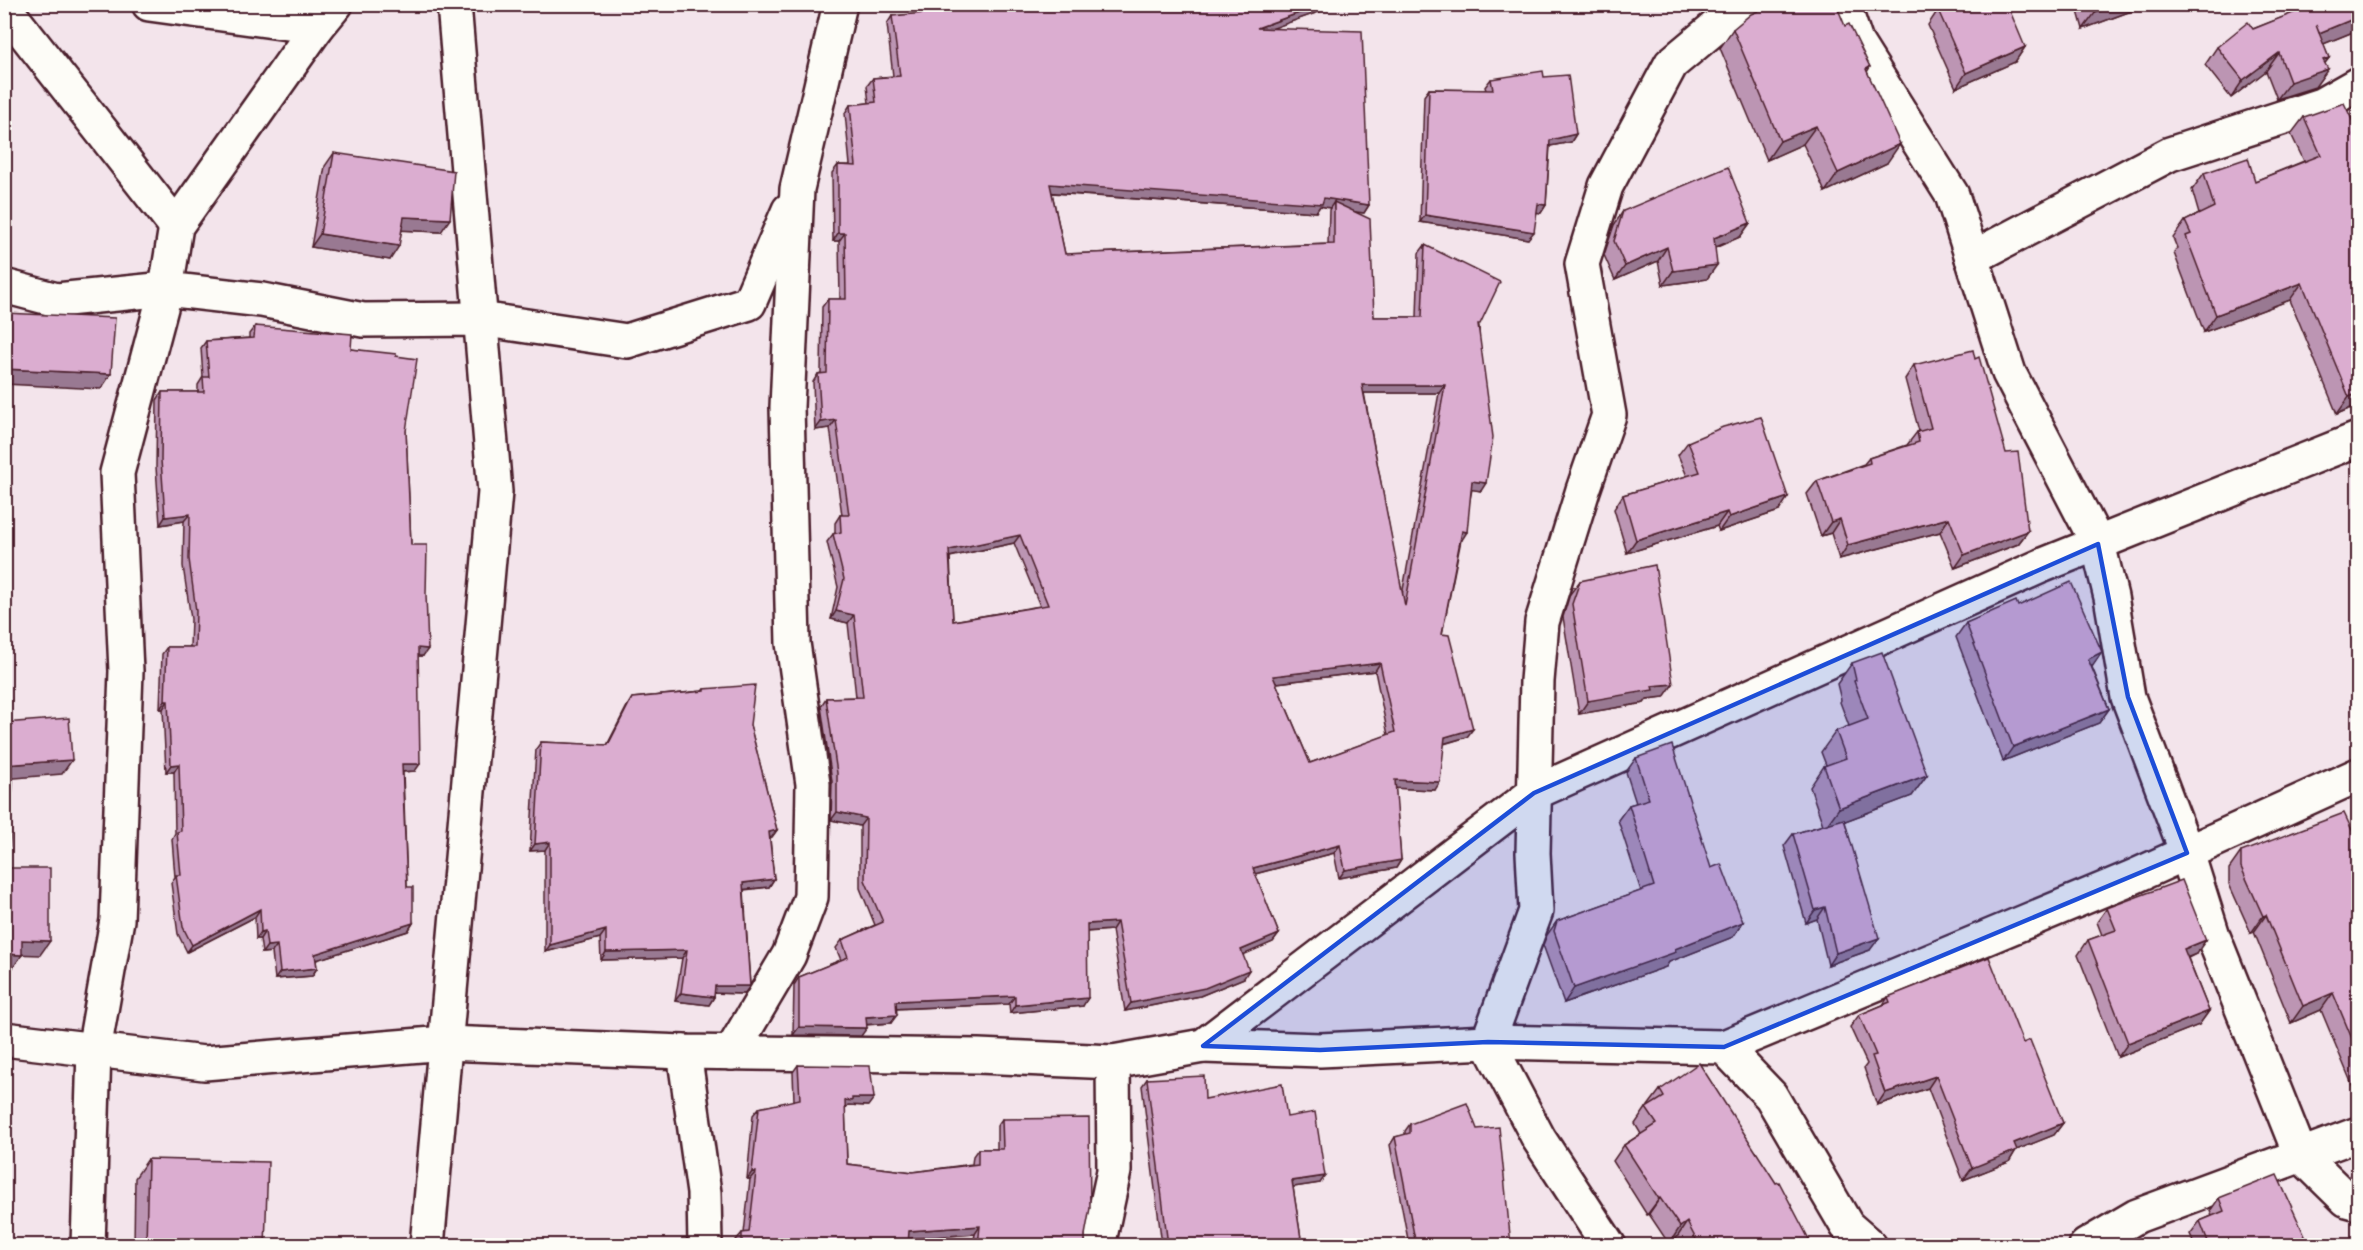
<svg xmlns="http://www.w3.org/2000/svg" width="2363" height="1250" font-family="Mynerve,sans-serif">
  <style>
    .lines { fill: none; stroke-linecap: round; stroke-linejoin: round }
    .minor-casing { stroke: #4a1f2b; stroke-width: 38 }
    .minor { stroke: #fdfcf7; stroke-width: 33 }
    .wall { fill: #bc95b3; stroke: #4a1f2b; stroke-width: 1.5; fill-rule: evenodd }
    .shaded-wall { fill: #997992; stroke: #4a1f2b; stroke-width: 1.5 }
    .building { fill: #dbadd0; stroke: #4a1f2b; stroke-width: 1.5; fill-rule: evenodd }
    .marked { fill: #1d4ed8; fill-opacity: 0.2; stroke: #1d4ed8; stroke-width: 4.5; stroke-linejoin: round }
  </style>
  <rect width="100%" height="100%" fill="#f3e4eb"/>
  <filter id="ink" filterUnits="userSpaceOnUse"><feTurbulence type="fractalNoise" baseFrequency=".0167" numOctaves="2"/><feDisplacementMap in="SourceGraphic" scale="12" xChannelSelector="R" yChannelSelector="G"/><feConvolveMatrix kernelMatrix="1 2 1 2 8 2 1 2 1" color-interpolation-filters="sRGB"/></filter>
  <g filter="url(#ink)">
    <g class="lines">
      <defs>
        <g id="minor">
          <polyline points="149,4 317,27"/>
          <polyline points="1843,4 1856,42 1952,195 2009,373 2098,544 2111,597 2128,697 2187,853 2213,936 2300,1154 2347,1200 2358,1203"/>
          <polyline points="4,7 176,226"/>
          <polyline points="1972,258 2170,154 2321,105 2358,84"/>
          <polyline points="4,286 57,300 166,289 262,300 363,320 480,319 627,341 749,303 789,210"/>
          <polyline points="4,1039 204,1063 445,1043 684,1052 978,1056 1113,1062 1203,1046 1534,793 2041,566 2358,439"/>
          <polyline points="1203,1046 1320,1050 1488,1042 1724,1047 1771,1096 1847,1226 1870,1246"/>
          <polyline points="1724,1047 2133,877 2358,775"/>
          <polyline points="684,1052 704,1193 705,1246"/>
          <polyline points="731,1053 789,955 811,897 813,784 793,643 787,407 797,189 840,4"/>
          <polyline points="88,1246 94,1050 117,920 126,671 117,473 166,289 176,226 317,27 336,4"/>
          <polyline points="427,1246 495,492 454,4"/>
          <polyline points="1098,1246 1114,1171 1113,1062"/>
          <polyline points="1609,1246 1539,1139 1488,1042 1536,911 1533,853 1537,681 1542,622 1583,490 1609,415 1582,264 1606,186 1671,64 1743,4"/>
          <polyline points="2086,1246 2137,1216 2358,1134"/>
        </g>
      </defs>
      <use href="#minor" class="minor-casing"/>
      <use href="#minor" class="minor"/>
    </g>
    <g class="wall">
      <path d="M978 4H1341L1273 28 1369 205 1364 213 1354 212 1374 317H1417L1419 253 1425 245 1479 326 1481 491 1472 489 1462 540H1461L1442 634 1467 737 1444 744 1435 790 1395 788 1401 860 1396 868 1339 878 1334 853 1255 874 1279 934 1273 942 1243 954 1244 978 1200 996 1125 1011 1112 930 1087 932 1083 1006 1010 1013 1009 1004 896 1009 891 1023 866 1025 861 1036 793 1035 794 985 799 977 841 960 836 948 842 940 875 925 860 888V826L831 820 832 781 821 706 826 698 856 697 848 623 831 619 838 587 827 542 833 534 835 533V523L840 515H842L830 428 815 430 813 382 818 374 821 373 822 307 828 299H840L839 241H833L832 173 838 165H850L845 113 850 105 869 103 867 86 873 78 893 76 887 24 892 16 974 9 977 5ZM1052 193 1316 212 1320 206 1330 208 1329 210 1328 244 1065 254ZM1364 393H1439L1402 595ZM1014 543 1040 606 953 621 950 557ZM1375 671 1388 735 1310 763 1276 683Z"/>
      <polygon points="2076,4 2150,4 2083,29"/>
      <polygon points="2288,4 2358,4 2358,30 2323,44 2329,58 2325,63 2315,87 2277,99 2266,71 2231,98 2205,65 2217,47 2253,29 2291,14"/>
      <polygon points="1938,10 2025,47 2015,62 1956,88 1928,25"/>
      <polygon points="1845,26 1870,67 1867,72 1887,163 1825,192 1803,144 1767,160 1720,48 1733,29"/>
      <polygon points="1544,77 1576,134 1571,142 1550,146 1546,205 1541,213 1537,212 1528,239 1420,222 1424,96 1429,89 1486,90 1485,87 1491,79"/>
      <polygon points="2304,117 2355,136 2358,405 2337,414 2290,300 2204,332 2174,253 2177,248 2173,238 2185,221 2199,214 2192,190 2204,173 2255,181 2304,161 2291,134"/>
      <polygon points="334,153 441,232 402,230 390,260 311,247 325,166"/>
      <polygon points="1623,211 1750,223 1740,237 1715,248 1707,279 1663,285 1658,261 1615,280 1604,255 1614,225"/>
      <polygon points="255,326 351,349 396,356 406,431 411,545 423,656 418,656 415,771 403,772 407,887 413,923 408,931 316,960 317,968 312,976 275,979 272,952 262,953 260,939 256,939 255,917 187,952 178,934 171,883 175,877 172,839 175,833 174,772 166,772 163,709 160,709 162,654 167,647 190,647 191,619 183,566 184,521 160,525 156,467 157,400 162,392 198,392 198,385 203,377 201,348 206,341 249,338 249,334"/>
      <polygon points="1975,359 2028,531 2018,544 1955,568 1940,532 1839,559 1831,533 1821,536 1807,494 1817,481 1864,464 1869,458 1907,445 1917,432 1919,431 1905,379 1914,365"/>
      <polygon points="1688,442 1779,511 1719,531 1717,526 1627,553 1614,509 1623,495 1687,476 1678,455"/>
      <polygon points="1580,581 1664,697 1647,699 1644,703 1579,714 1563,617 1570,594"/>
      <polygon points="2018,606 2102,652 2092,667 2109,709 2099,723 2003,761 1956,637 1966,623"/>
      <polygon points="1852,663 1927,775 1912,796 1845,821 1870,950 1828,965 1817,919 1806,923 1784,846 1793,834 1823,825 1810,787 1824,766 1826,765 1821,752 1836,731 1849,726 1840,702 1841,700 1837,684"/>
      <polygon points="704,689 750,725 777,830 772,837 770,838 774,879 769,887 744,890 750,986 744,994 714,993 714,997 709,1005 675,1001 682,958 601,960 600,938 545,952 545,850 530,851 536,749 541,742 607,745 627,706 632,698 702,691"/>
      <polygon points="1636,758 1711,868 1743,922 1733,937 1669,962 1666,967 1564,1003 1543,945 1547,935 1557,921 1641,891 1618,820 1629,805 1636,803 1626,772"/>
      <polygon points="2358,843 2358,1099 2321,1010 2291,1023 2254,932 2251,933 2229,884 2229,869 2241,852"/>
      <polygon points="2107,908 2196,954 2188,958 2209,1011 2199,1025 2118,1057 2078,955 2088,940 2102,935 2097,922"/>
      <polygon points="1888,997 2023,1043 2063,1123 2054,1135 2016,1150 2009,1162 1963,1180 1928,1088 1877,1105 1864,1068 1867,1064 1850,1027 1859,1015 1883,1005"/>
      <polygon points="798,1065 868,1106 848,1105 845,1108 847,1164 913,1172 972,1164 973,1156 978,1149 997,1149 997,1126 1002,1119 1085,1235 1085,1244 1086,1245 973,1245 975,1234 909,1239 908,1245 736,1245 736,1240 742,1233 744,1233 750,1179 747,1179 753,1115 759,1108 794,1101 793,1072"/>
      <polygon points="1147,1079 1205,1099 1287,1117 1320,1183 1293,1187 1302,1245 1162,1245 1142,1086"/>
      <polygon points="1660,1090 1812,1245 1680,1245 1676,1239 1669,1244 1649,1214 1647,1215 1613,1161 1624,1145 1641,1134 1635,1124 1646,1108 1649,1107 1648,1106"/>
      <polygon points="1410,1124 1511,1245 1409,1245 1390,1145 1395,1137 1405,1135 1405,1131"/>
      <polygon points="148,1159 265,1245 134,1245 135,1178"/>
      <polygon points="2219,1198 2309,1245 2195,1245 2190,1234 2200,1221 2212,1216 2210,1211"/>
    </g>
    <g class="shaded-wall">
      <polygon points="1324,4 1341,4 1251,36 1257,28"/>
      <polygon points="2117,4 2150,4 2083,29 2095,13"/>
      <polygon points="2358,17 2358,30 2306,51 2319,33"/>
      <polygon points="2025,47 2015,62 1956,88 1966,73"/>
      <polygon points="2279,53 2266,71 2231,98 2243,80"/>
      <polygon points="2329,58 2318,72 2328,69 2315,87 2277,99 2290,82 2323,60"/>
      <polygon points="1816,126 1803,144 1767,160 1780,141"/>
      <polygon points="1576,134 1571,142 1545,147 1550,140"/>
      <polygon points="1900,144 1887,163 1825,192 1838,173"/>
      <polygon points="1050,184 1324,198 1369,205 1364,213 1334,209 1334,202 1330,208 1320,206 1316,212 1044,192"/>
      <polygon points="1538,204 1546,205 1541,213 1533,212"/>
      <polygon points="1425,215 1534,232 1528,239 1420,222"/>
      <polygon points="404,217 450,219 441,232 395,230"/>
      <polygon points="1750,223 1740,237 1704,252 1714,238"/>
      <polygon points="838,233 845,233 839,241 833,241"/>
      <polygon points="320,234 399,246 390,260 311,247"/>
      <polygon points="1667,247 1658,261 1615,280 1625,266"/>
      <polygon points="1717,265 1707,279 1663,285 1673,271"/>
      <polygon points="2302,283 2290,300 2204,332 2216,315"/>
      <polygon points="4,369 111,374 101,389 4,384"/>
      <polygon points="1362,385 1445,385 1439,393 1357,393"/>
      <polygon points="2358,393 2358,405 2337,414 2349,397"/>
      <polygon points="836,420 830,428 815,430 821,422"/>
      <polygon points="1472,481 1486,483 1481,491 1467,489"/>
      <polygon points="1788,497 1779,511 1719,531 1729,517"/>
      <polygon points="1727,512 1717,526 1627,553 1636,540"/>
      <polygon points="190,514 184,521 160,525 165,517"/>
      <polygon points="1949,518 1940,532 1839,559 1848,545"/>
      <polygon points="1840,519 1831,533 1821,536 1831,522"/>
      <polygon points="1462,531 1467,532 1462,540 1457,539"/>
      <polygon points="2028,531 2018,544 1955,568 1964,555"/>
      <polygon points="1020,535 1014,543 944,558 949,550"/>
      <polygon points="836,611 854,615 848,623 831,619"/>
      <polygon points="418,648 428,649 423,656 413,656"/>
      <polygon points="2102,652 2092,666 2078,673 2088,659"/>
      <polygon points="1380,663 1375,671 1268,684 1273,676"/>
      <polygon points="1673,684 1664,697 1647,699 1644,703 1579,714 1588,701 1652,686"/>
      <polygon points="165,701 168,701 163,709 160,709"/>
      <polygon points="2109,709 2099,723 2003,761 2013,747"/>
      <polygon points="1473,729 1467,737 1439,745 1445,737"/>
      <polygon points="72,760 62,774 4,779 4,765"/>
      <polygon points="179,764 174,772 166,772 171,765"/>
      <polygon points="402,764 420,764 415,771 397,772"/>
      <polygon points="1927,775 1912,796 1824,829 1839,808"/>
      <polygon points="1395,780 1440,782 1435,790 1389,788"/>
      <polygon points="837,812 866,818 860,826 831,820"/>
      <polygon points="777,830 772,837 764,840 769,832"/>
      <polygon points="550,842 545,850 530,851 535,844"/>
      <polygon points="1340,845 1334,853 1247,876 1253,868"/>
      <polygon points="1401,860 1396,868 1339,878 1345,870"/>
      <polygon points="774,879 769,887 738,890 743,883"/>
      <polygon points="1825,907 1817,919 1806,923 1815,910"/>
      <polygon points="260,909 255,917 187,952 192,945"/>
      <polygon points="2266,915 2254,932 2251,933 2263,916"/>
      <polygon points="1117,922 1112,930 1082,932 1087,924"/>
      <polygon points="1743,922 1733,937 1669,962 1666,967 1564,1003 1574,988"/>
      <polygon points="413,923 408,931 310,962 315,954"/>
      <polygon points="606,930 600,938 545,952 550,945"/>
      <polygon points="265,931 260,939 256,939 261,932"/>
      <polygon points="1279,934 1273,942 1236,958 1241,950"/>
      <polygon points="1879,938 1870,950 1828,965 1836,953"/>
      <polygon points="22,940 50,941 40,955 12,954"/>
      <polygon points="2206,940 2196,954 2174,963 2184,949"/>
      <polygon points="277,945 272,952 262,953 267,946"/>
      <polygon points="687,950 682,958 601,960 606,952"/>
      <polygon points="4,954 22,955 12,969 4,969"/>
      <polygon points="317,968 312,976 275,979 280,972"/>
      <polygon points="1249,970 1244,978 1200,996 1125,1011 1131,1003"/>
      <polygon points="715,986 750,986 744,994 710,993"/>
      <polygon points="681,993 714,997 709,1005 675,1001"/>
      <polygon points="2333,993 2321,1010 2291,1023 2303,1006"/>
      <polygon points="1015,996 1009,1004 890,1009 896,1001"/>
      <polygon points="1088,998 1083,1006 1010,1013 1015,1005"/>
      <polygon points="2209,1011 2199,1025 2118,1057 2128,1043"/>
      <polygon points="897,1015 891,1023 860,1025 866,1017"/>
      <polygon points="799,1027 867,1028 861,1036 793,1035"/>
      <polygon points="1936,1076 1928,1088 1877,1105 1885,1093"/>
      <polygon points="852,1098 874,1098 868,1106 848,1105 846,1108 840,1108 845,1100"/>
      <polygon points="2063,1123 2054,1135 2016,1150 2009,1162 1963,1180 1972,1168 2014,1143"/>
      <polygon points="752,1172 756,1172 750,1179 747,1179"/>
      <polygon points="1325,1176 1320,1183 1287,1188 1292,1181"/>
      <polygon points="1660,1198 1649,1214 1647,1215 1659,1199"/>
      <polygon points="1687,1222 1676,1239 1669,1244 1680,1227"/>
      <polygon points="980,1226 975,1234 904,1239 909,1231"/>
    </g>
    <g class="building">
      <path d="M978 4H1324L1257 28 1362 31 1369 205 1324 198 1322 204 1050 184 1065 254 1334 244V202L1370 219 1374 317H1422L1425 245 1500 282 1480 324H1478L1493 437 1486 483 1472 481 1467 532 1462 531 1442 634 1449 635 1473 729 1445 737 1440 782 1395 780 1401 860 1345 870 1340 845 1253 868 1279 934 1241 950 1249 970 1205 988 1131 1003 1117 922 1087 924 1088 998 1015 1005V996L896 1001 897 1015 866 1017 867 1028 799 1027V977L848 957 842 940 883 922 865 880 866 818 837 812V773L826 698 863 697 854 615 836 611 844 579 833 534 841 532 840 515H849L836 420 821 422 818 374 827 373 828 299H846L845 233H838V165L856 166 850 105 876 102 873 78 900 76 892 16 978 8 977 5ZM1362 385H1445L1405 606ZM1020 535 1048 605 953 621 949 550ZM1380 663 1395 732 1310 763 1273 676Z"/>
      <polygon points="1774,4 1836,4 1845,26 1849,24 1870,67 1866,69 1900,144 1838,173 1816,126 1780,141 1733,29 1751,14"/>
      <polygon points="1952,4 2007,4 2025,47 1966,73 1938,10"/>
      <polygon points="2092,4 2117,4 2095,13"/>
      <polygon points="2307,4 2358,4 2358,17 2319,33 2316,25 2329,58 2323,60 2328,69 2290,82 2279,53 2243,80 2217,47 2248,22 2253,29 2308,7"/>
      <polygon points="1543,71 1544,77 1568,75 1576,134 1550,140 1546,205 1538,204 1534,232 1425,215 1429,89 1493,90 1491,79"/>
      <polygon points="2344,103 2358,132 2354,134 2358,145 2358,393 2349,397 2302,283 2216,315 2186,236 2191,234 2185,221 2214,207 2204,173 2248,158 2255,181 2321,155 2304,117"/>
      <polygon points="334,153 454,171 450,219 404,217 399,246 320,234"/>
      <polygon points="1728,167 1750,223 1714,238 1717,265 1673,271 1667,247 1625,266 1614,241 1623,211"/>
      <polygon points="4,313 115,318 111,374 4,369"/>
      <polygon points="255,326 352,334 351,349 396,354 396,356 417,359 406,431 411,545 427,545 426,594 428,649 418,648 420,764 402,764 407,887 413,887 413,923 315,954 317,968 280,972 277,945 267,946 265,931 261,932 260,909 192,945 183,927 176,875 181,875 177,832 181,831 179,764 171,765 168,701 165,701 167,647 195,647 196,611 189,559 190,514 165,517 161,460 162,392 204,392 203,377 209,377 206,341 254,338"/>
      <polygon points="1973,350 1975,359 1979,357 2006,453 2018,452 2028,531 1964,555 1949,518 1848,545 1840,519 1831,522 1817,481 1870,463 1869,458 1919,442 1917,432 1931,428 1914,365"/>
      <polygon points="1761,417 1788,497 1729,517 1727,512 1636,540 1623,495 1700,472 1688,442 1723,427"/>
      <polygon points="1655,565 1673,684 1652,686 1653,690 1588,701 1572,604 1580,581"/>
      <polygon points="2071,582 2102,652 2088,659 2109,709 2013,747 1966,623 2016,601 2018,606"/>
      <polygon points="1882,652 1927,775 1839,808 1824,766 1846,758 1836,731 1868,719 1854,681 1856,680 1852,663"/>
      <polygon points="755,685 750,725 777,830 769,832 774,879 743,883 750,986 715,986 714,997 681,993 687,950 606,952 606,930 550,945 550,842 535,844 541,742 608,745 632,698 704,691 704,689"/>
      <polygon points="69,718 72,760 4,765 4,723"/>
      <polygon points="1672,745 1711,868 1721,864 1743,922 1675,949 1676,952 1574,988 1554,931 1557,921 1654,886 1629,805 1649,799 1636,758"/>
      <polygon points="4,780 13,781 8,868 50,868 50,941 22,940 22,955 4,954"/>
      <polygon points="2344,813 2358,843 2358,1053 2333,993 2303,1006 2266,915 2263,916 2241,867 2241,852"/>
      <polygon points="1844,819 1879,938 1836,953 1825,907 1815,910 1793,834"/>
      <polygon points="2182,880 2206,940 2184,949 2209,1011 2128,1043 2088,940 2116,930 2107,908"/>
      <polygon points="1989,957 2023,1043 2030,1040 2063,1123 2014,1143 2017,1150 1972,1168 1936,1076 1885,1093 1872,1056 1876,1055 1859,1015 1890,1002 1888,997"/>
      <polygon points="1699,1063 1776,1183 1779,1182 1812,1245 1699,1245 1687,1222 1680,1227 1660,1198 1659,1199 1624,1145 1657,1124 1646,1108 1664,1097 1660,1090"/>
      <polygon points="798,1065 870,1066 874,1098 852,1098 852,1101 845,1100 847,1164 913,1172 978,1164 978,1149 1003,1149 1002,1119 1089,1118 1090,1208 1085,1235 1085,1244 1086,1245 978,1245 980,1226 909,1231 908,1245 742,1245 742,1233 749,1232 756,1172 752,1172 759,1108 800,1099"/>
      <polygon points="1204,1076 1205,1099 1282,1084 1287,1117 1315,1112 1325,1176 1292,1181 1302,1245 1168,1245 1147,1079"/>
      <polygon points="1467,1103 1477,1129 1499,1127 1511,1245 1416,1245 1395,1137 1410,1133 1410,1124"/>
      <polygon points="148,1159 268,1162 265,1245 146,1245"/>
      <polygon points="2277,1175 2309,1245 2205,1245 2209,1244 2200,1221 2224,1211 2219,1198"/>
    </g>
  </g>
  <path class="marked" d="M2098 544 2128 697 2187 853 1724 1047 1488 1042 1320 1050 1203 1046 1534 793Z"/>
  <rect width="2363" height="1250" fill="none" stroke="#fdfcf7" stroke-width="24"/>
  <rect x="12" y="12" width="2339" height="1226" fill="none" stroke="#4a1f2b" stroke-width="2" filter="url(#ink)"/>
</svg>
